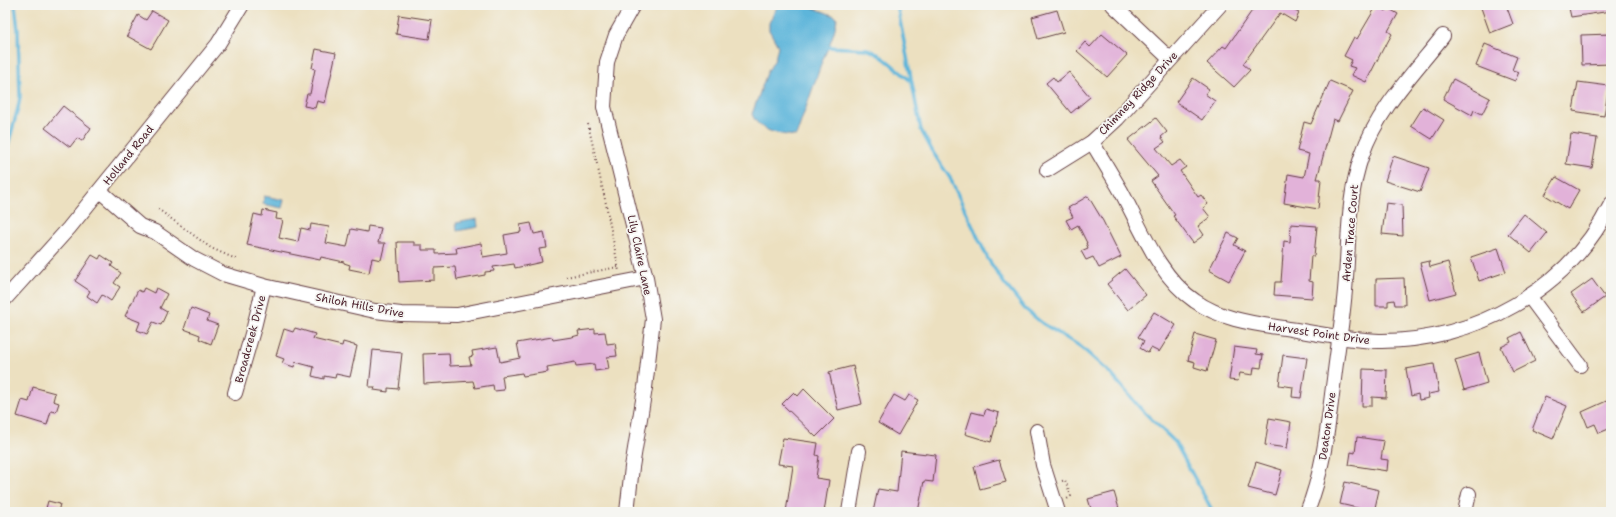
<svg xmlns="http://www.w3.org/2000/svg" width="1616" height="517" font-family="'Shantell Sans',sans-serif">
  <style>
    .water { fill: #5db5da; stroke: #546a82 }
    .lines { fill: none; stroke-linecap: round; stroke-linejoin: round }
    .stream { stroke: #5db5da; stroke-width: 3.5 }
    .building { fill: #e2b2d9 }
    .minor-casing { stroke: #623c41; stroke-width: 16 }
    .path { stroke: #623c41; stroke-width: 2; stroke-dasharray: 1 3; stroke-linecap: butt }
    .minor { stroke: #fff; stroke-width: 14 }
    .labels { text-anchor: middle; stroke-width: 3.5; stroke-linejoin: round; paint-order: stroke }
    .street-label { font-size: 11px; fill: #4a1f2b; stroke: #f6f6f2 }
  </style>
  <rect width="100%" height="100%" fill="#f6f6f2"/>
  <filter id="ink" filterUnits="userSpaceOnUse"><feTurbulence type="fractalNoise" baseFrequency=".025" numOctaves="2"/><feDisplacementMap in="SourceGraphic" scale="8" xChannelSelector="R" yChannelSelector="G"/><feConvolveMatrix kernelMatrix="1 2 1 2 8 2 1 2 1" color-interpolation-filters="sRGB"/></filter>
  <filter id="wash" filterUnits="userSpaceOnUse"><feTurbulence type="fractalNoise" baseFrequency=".012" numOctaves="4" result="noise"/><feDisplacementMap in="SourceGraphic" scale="16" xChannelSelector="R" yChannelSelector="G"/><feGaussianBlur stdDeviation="0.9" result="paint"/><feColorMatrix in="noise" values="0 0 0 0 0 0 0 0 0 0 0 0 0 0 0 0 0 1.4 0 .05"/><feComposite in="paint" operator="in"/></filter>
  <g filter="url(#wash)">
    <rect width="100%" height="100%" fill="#ece0c0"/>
    <g class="water">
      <path d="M778 5H806L835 16 837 18C835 33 829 46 823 59L796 136C778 134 759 132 752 114L767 73 775 59 778 46 769 30V23Z"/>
      <polygon points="264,196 284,200 282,208 263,204"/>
      <polygon points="477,219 478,227 457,231 456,223"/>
    </g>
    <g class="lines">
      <g class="stream">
        <polyline points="897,5 921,130 934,154 950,178 988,259 1004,283 1025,309 1042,323 1081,347 1110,373 1141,409 1175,442 1213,512"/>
        <path d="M825 49 829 47 867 49C884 55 898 71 912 82"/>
        <polyline points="5,156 18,108 20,97 18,30 15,5"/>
      </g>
    </g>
    <g id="blocks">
      <g class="building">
        <polygon points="1256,5 1296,5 1293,10 1299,13 1295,22 1280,13 1243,64 1250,70 1234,87 1207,63 1223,46 1226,48"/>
        <polygon points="1377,5 1386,11 1388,8 1398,14 1388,31 1392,34 1386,45 1385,45 1366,82 1351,75 1355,68 1349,66 1352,60 1344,56 1354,37 1357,39"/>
        <polygon points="1480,5 1506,5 1513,24 1490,33"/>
        <polygon points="1576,5 1611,5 1611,11 1571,17 1569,8 1576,7"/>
        <polygon points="1057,10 1064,32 1038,39 1032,17"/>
        <polygon points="152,11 168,20 151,49 127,36 138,15 146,20"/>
        <polygon points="399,15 432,20 429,39 396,34"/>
        <polygon points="1102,34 1127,55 1107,77 1077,51 1085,42 1090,47"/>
        <polygon points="1611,34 1611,64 1582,65 1581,35"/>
        <polygon points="1485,44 1517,57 1512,70 1519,72 1515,81 1476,66"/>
        <polygon points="316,49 336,53 325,103 317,101 315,108 304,106 307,94 310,94 315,69 312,68"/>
        <polygon points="1069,72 1090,97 1071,113 1046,83 1053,77 1057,82"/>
        <polygon points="1193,78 1209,89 1205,94 1215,101 1202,120 1176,102"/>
        <polygon points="1453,79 1490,98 1482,114 1474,110 1472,115 1443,99"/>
        <polygon points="1330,81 1353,91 1338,121 1333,119 1317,179 1321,179 1318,209 1284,203 1288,174 1304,177 1309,154 1297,151 1304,122 1311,124"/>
        <polygon points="1578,82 1609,86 1604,116 1573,111"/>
        <polygon points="63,106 91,128 82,141 77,138 70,147 45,128"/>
        <polygon points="1423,107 1444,120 1432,139 1411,126"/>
        <polygon points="1156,118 1167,132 1161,137 1165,142 1156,148 1171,166 1180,160 1186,167 1180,171 1198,197 1201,195 1208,204 1203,208 1210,217 1198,226 1204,235 1193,243 1173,216 1175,215 1151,181 1158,176 1128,140"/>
        <polygon points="1571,134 1597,138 1592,168 1566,164"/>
        <polygon points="1393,156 1429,168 1420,192 1385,181"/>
        <polygon points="1556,177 1579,190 1568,209 1545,195"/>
        <polygon points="1088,196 1103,221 1121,257 1099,268 1093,257 1086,260 1081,251 1088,248 1086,243 1087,243 1078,225 1071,229 1066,220 1073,217 1068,208"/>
        <polygon points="1386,203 1402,205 1403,236 1382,234"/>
        <polygon points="263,210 277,213 276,219 283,220 279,238 298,242 301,228 310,230 311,224 329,227 326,243 347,247 351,229 367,232 368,226 381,228 378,243 385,243 381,260 372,258 369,273 349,269 350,265 344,263 344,262 321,257 320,260 247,245 254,214 262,216"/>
        <polygon points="1524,214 1547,233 1531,253 1508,234"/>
        <polygon points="531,223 534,234 544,232 547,248 539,249 542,262 515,268 514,264 493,267 494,271 485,272 485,275 457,280 455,267 434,268 434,280 399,282 397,242 414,242 414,245 422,245 422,250 436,250 436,254 457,253 456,248 481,243 483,257 507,253 504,235 521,232 520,225"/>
        <polygon points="1291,224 1317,226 1314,256 1311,256 1309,281 1313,282 1312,298 1274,295 1275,282 1281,282 1284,241 1290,242"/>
        <polygon points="1228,233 1238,238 1234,245 1245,251 1229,281 1209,270"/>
        <polygon points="1498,248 1506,272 1479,281 1471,257"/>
        <polygon points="92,255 99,259 101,255 113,263 111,266 121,273 114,283 120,287 111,301 102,295 97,303 87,296 90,291 75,281"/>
        <polygon points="1429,261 1430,267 1448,262 1456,293 1430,300 1420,263"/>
        <polygon points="1125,269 1146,295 1128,310 1107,284"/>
        <polygon points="1404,278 1405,305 1395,305 1394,300 1388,301 1388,306 1376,306 1376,279"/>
        <polygon points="1592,279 1605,297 1584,312 1571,294"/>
        <polygon points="144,288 154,293 156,288 167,294 160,308 167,312 161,325 153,322 147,334 137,330 140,322 125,316 138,290 142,292"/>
        <polygon points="191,308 209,315 207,321 218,325 211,344 199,339 200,335 184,329"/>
        <polygon points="1154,312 1176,325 1159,352 1151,348 1148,353 1140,348 1144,341 1138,337"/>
        <polygon points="295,328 315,334 313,339 342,346 343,342 357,346 350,377 336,374 335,378 324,376 324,379 312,376 314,367 295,362 294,367 282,363 284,359 276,356 284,329 293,332"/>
        <polygon points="595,329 595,333 605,332 607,344 615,343 617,356 607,357 609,369 595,371 594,364 576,366 575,362 547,367 548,372 523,376 522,373 502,376 504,390 494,391 493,385 475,388 473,381 424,384 423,354 449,353 450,366 471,365 469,357 473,356 472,351 497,347 500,362 520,358 517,343 552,337 553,340 572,337 579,335 578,331"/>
        <polygon points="1521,332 1535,361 1513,372 1501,347 1511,342 1509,338"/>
        <polygon points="1195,334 1216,340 1207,371 1194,367 1195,362 1188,360"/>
        <polygon points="1234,347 1257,350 1256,354 1263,355 1261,368 1254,367 1253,375 1240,373 1238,381 1229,380"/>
        <polygon points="373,350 402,353 398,389 388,388 388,392 374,390 375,387 369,387"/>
        <polygon points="1479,353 1487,383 1464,390 1455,360"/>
        <polygon points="1283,355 1307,358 1301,398 1292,397 1293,387 1279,385"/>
        <polygon points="1434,364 1439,392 1428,394 1429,398 1419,400 1418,394 1411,396 1406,369"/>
        <polygon points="853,366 862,404 838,410 829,372"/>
        <polygon points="1363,369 1387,370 1386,398 1372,397 1372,406 1362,406"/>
        <polygon points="33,387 55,393 53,401 59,403 56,412 51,411 47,425 17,416 22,400 29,402"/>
        <polygon points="804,389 834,419 816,437 782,404 794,392 798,396"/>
        <polygon points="894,395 905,401 909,395 918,400 898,435 878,423"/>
        <polygon points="1545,397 1567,406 1553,439 1532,430"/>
        <polygon points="1611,399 1611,428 1599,433 1595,424 1588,427 1582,412"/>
        <polygon points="986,409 999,413 991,442 965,434 972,412 984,415"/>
        <polygon points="1269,418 1291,422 1287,448 1265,445"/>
        <polygon points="1357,437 1384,441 1381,459 1388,460 1387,471 1349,465 1351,452 1355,453"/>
        <polygon points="783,438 818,443 816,455 819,456 816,478 829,480 824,512 786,512 793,466 778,464"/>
        <polygon points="901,451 936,455 933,482 924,481 918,512 873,512 878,489 897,492"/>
        <polygon points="999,460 1006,482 980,489 974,467"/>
        <polygon points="1256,462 1282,470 1275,495 1248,488"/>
        <polygon points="1345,482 1379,490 1374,512 1340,504"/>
        <polygon points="1114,492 1120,512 1092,512 1088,499"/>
        <polygon points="48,501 60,504 58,512 45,512"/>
      </g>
    </g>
  </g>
  <g filter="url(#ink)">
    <use href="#blocks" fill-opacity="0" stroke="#623c41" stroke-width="1"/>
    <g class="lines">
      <defs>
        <g id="minor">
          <polyline points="1113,5 1170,59"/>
          <path d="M1092 142C1102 159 1112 175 1121 191 1141 228 1159 277 1195 301 1225 322 1261 324 1296 330 1323 335 1351 340 1379 341 1473 342 1569 290 1611 204"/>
          <polyline points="1047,170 1092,142 1118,118 1220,5"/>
          <polyline points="100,191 140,226 155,232 194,259 223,274 264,286 375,311 401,314 457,315 646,278"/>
          <polyline points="1529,296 1580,365"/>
          <polyline points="5,299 69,228 218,44 242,5"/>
          <polyline points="235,393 254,327 264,286"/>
          <polyline points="1037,431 1043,465 1058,512"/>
          <polyline points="627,512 632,467 645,388 653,319 646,278 604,107 607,62 616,35 633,5"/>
          <polyline points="849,512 859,451"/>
          <path d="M1307 512C1324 470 1328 424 1334 379 1338 345 1344 312 1346 277 1349 237 1348 194 1362 155 1377 110 1414 73 1443 36"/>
          <polyline points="1465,512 1469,494"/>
        </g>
      </defs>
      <use href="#minor" class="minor-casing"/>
      <g class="path">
        <polyline points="588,124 606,204 619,271"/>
        <polyline points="158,209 211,248 238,260"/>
        <polyline points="566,277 618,267"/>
        <polyline points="1062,481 1065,480 1071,496 1067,499"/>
      </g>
      <use href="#minor" class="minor"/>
    </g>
  </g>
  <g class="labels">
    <g class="street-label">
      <text transform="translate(1138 93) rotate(-47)" y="4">Chimney Ridge Drive</text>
      <text transform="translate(128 155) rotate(-51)" y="4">Holland Road</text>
      <text transform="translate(1350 233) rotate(-85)" y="4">Arden Trace Court</text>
      <text transform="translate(640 255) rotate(78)" y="4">Lily Claire Lane</text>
      <text transform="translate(360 305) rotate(11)" y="4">Shiloh Hills Drive</text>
      <text transform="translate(1319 333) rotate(8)" y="4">Harvest Point Drive</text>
      <text transform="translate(250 339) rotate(-75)" y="4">Broadcreek Drive</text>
      <text transform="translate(1327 426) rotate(-82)" y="4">Deaton Drive</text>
    </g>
  </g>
  <rect width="1616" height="517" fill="none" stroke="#f6f6f2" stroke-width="20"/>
</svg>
